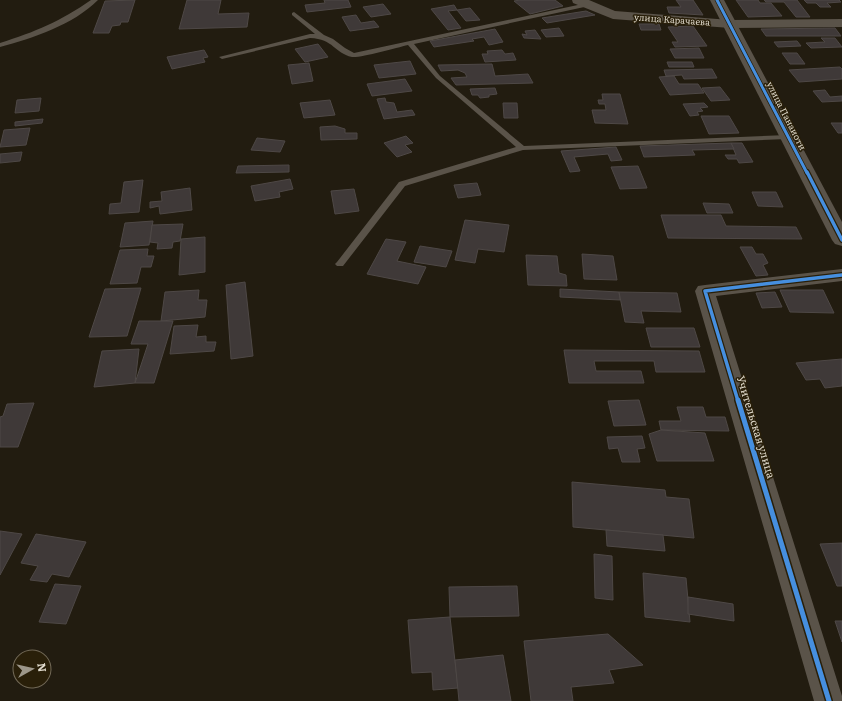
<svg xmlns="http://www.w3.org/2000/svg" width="842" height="701" font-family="Literata,serif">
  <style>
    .building { fill: #3f3938; stroke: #4e4846 }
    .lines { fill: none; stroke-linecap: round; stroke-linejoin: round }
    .service { fill: #5a5349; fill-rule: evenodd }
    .minor { fill: #5a5349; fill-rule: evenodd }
    .tertiary { fill: #5a5349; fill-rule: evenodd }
    .cycleway-far2-casing { stroke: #291f09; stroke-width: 4.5 }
    .cycleway-far1-casing { stroke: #291f09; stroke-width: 6 }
    .cycleway-casing { stroke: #291f09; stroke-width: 8 }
    .cycleway-far2 { stroke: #468fdf; stroke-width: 3 }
    .cycleway-far1 { stroke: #468fdf; stroke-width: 3.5 }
    .cycleway { stroke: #468fdf; stroke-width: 5 }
    .labels { text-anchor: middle; stroke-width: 3; stroke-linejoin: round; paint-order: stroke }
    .far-street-label { font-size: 9px; fill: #dfd9cb; stroke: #291f09 }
    .street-label { font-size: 11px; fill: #dfd9cb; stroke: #291f09 }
  </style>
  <rect width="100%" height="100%" fill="#221c10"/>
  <g class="building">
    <polygon points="135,0 128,22 121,22 120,25 112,26 109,33 93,33 105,1"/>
    <polygon points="187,0 221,0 218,14 249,13 247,27 179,29"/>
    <polygon points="324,0 348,0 351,7 307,12 305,5 325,3"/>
    <polygon points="520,0 555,0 563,6 530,14 514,1"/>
    <polygon points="676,0 693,0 703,15 669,13 667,7 681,7"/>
    <polygon points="736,0 758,0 760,3 771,3 782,16 748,17"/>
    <polygon points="764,0 797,0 810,17 796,17 784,2 766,2"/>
    <polygon points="804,0 839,0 841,2 827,3 831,7 820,7 816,3 807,3"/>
    <polygon points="383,4 391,14 371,17 363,7"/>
    <polygon points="454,5 457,10 448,11 461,28 448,30 431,9"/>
    <polygon points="470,8 480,20 466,21 457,10"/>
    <polygon points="586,11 595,15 547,23 542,18"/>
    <polygon points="356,15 361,23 374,21 379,27 350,31 342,17"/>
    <polygon points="639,24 659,24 661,30 641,30"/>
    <polygon points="693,26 707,46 675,47 672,42 678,42 668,27"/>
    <polygon points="559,28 564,36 546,37 541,30"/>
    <polygon points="835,28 841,36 766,36 761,29"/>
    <polygon points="495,29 503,42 489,45 484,37 472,39 474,41 434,47 430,41"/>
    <polygon points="535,30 541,39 524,38 522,34 527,35 525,31"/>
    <polygon points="821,38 835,38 842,47 811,48 806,43 825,42"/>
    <polygon points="797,41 801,46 778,47 774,42"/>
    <polygon points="318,44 328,57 305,62 295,49"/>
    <polygon points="699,48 704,58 675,58 670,49"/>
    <polygon points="204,50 208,57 203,58 205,62 172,69 167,57"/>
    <polygon points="502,50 505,54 513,53 516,60 485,62 482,54 488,54 487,51"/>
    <polygon points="782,53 797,53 805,64 790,64"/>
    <polygon points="410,61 416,74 379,78 374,65"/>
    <polygon points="667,62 692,62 694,67 669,67"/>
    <polygon points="309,63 313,81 292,84 288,65"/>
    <polygon points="492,64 495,76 528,74 533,83 456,85 451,78 467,77 465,73 458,70 441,71 438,65"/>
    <polygon points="840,67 842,69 842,79 799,82 789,70"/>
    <polygon points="712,69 717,78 684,79 682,75 666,76 664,70"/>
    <polygon points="674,76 679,84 698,84 704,93 670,95 659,77"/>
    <polygon points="405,79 412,91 372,96 367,84"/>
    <polygon points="720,87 730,100 711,101 702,88"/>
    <polygon points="495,88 497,94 489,95 489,97 480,98 478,95 472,95 470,89"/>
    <polygon points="825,90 830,97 842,96 842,101 822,102 813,91"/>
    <polygon points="602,94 620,94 628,124 595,123 592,110 606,110 605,104 599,104 598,100 603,100"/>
    <polygon points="41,98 39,111 15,113 17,100"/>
    <polygon points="385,98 386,102 394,103 397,112 412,110 415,115 384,119 377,99"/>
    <polygon points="330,100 335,115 304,118 300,103"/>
    <polygon points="503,103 517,103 518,118 504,118"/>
    <polygon points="704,103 708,107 700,108 703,111 697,112 699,115 690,116 683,104"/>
    <polygon points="701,116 729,116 739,133 709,134"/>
    <polygon points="43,119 42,123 15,126 15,122"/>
    <polygon points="831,123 842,123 842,133 838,133"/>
    <polygon points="335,126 345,129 345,133 357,133 357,139 321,140 320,127"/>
    <polygon points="30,128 26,145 0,147 4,130"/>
    <polygon points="406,136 413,143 405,145 412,152 397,157 384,143"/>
    <polygon points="257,138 285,141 280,152 251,150"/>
    <polygon points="731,143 742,143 753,162 739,163 737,159 728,159 725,155 736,155"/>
    <polygon points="731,143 734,149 692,150 695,155 644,157 640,146"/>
    <polygon points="616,147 622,160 611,161 608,154 574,157 580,171 570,172 561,151"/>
    <polygon points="22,152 20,161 0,163 0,154"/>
    <polygon points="289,165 289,172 236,173 238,166"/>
    <polygon points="638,166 647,188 620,189 611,167"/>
    <polygon points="290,179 293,189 279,192 280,197 255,201 251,186"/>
    <polygon points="143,180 139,212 109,214 110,204 121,203 124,182"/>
    <polygon points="477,183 481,195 458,198 454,185"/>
    <polygon points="190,188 192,210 160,214 159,206 150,208 150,202 162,201 161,192"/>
    <polygon points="354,189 359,211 335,214 331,191"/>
    <polygon points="752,192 776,192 783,207 758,206"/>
    <polygon points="703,203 729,204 733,213 707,213"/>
    <polygon points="661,215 721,215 726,226 796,227 802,239 668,238"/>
    <polygon points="465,220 509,225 504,252 478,249 475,263 455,260"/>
    <polygon points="153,221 149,245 120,247 125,223"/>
    <polygon points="183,224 180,241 173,242 172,248 157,249 158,243 150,242 152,225"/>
    <polygon points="205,237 205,272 179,275 181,239"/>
    <polygon points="386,239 406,242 397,261 426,267 418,284 367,274"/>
    <polygon points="420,246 452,251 446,267 414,262"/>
    <polygon points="740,247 752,247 756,254 763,254 768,263 763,265 768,275 756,276"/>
    <polygon points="148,249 147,256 154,256 151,267 141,267 137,283 110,284 120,250"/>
    <polygon points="582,254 613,256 617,280 584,279"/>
    <polygon points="526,255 557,256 559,273 566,275 567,286 528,285"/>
    <polygon points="245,282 253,356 231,359 226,285"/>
    <polygon points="141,288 127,336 89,337 105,289"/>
    <polygon points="560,289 619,292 620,300 560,297"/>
    <polygon points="199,290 198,300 207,300 205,317 161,321 165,292"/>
    <polygon points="780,290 823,290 834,313 790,312"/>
    <polygon points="619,292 677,293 681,312 641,311 644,323 625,322"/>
    <polygon points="775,292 782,307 762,308 756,293"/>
    <polygon points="139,321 173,321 154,383 135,383 148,344 131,344"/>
    <polygon points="198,325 196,337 206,336 206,342 216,342 214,351 170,354 174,326"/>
    <polygon points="646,328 694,328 700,347 651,347"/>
    <polygon points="139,349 135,383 94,387 102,351"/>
    <polygon points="564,350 699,351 705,372 656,372 654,361 594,361 596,371 641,371 644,383 569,383"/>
    <polygon points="842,359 842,386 825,388 820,379 806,380 796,363"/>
    <polygon points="639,400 646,425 614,426 608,401"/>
    <polygon points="34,403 18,447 0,447 0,417 3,416 7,404"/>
    <polygon points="677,407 703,407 706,417 725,417 729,431 661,430 659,421 681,421"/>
    <polygon points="661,430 705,433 714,461 657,461 649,434"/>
    <polygon points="642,436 645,448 637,449 640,462 622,462 618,448 609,449 607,437"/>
    <polygon points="572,482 665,490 666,497 689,499 694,538 573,527"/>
    <polygon points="606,530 663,535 665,551 607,546"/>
    <polygon points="0,531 22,534 0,575"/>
    <polygon points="36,534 86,542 69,577 52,574 47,582 30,580 38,566 21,563"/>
    <polygon points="842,543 842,586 837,586 820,544"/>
    <polygon points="594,554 612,556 613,600 595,598"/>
    <polygon points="643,573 686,578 690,622 645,617"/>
    <polygon points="55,584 81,586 66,624 39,622"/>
    <polygon points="517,586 519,616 450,617 449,587"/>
    <polygon points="688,597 733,604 734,621 688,614"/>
    <polygon points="450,617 458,688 433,690 432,672 412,673 408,620"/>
    <polygon points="835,621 842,621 842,642"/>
    <polygon points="608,634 643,665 609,670 614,683 571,687 573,701 531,701 524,641"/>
    <polygon points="503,655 511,701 459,701 455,660"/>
  </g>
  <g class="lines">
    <g class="service">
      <path d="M91 0H98C73 25 33 38 0 47V43C35 32 61 21 91 0Z"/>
      <path d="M587 3 590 5 589 6 414 44 440 76 524 146 787 135 791 137 787 139 523 150 405 186 343 266H337L335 264 337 262 399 182 516 147 436 78 408 45C396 48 361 58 352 57 334 53 334 39 310 38L222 59 219 57 310 34H315L292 15V13L294 12 324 35 333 39 345 48 354 53Z"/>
    </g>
    <g class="minor">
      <polygon points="572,0 589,0 615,11 730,20 842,19 842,27 730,28 613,19 573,3"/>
      <polygon points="842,269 842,281 716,296 842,696 842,701 814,701 695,291 698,286 705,285"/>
    </g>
    <polygon class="tertiary" points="710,0 724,0 842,222 842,246 835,244 832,240"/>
    <defs>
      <polyline id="cycleway-far2" points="717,0 807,173"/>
      <g id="cycleway-far1">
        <polyline points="807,172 842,240"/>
        <polyline points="738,401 705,291 842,275"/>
      </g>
      <polyline id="cycleway" points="738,400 829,701"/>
    </defs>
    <use href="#cycleway-far2" class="cycleway-far2-casing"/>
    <use href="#cycleway-far1" class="cycleway-far1-casing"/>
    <use href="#cycleway" class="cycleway-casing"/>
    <use href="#cycleway-far2" class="cycleway-far2"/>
    <use href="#cycleway-far1" class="cycleway-far1"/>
    <use href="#cycleway" class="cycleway"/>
  </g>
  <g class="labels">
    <g class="far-street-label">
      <text transform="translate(672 20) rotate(4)" y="3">улица Карачаева</text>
      <text transform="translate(786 116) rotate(63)" y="3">улица Панаиоти</text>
    </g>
    <g class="street-label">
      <text transform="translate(756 427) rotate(73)" y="4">Учительская улица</text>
    </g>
  </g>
  <g transform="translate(32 669) rotate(82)"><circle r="19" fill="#291f09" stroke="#726957"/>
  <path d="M0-3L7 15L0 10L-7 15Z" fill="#9d978a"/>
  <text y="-6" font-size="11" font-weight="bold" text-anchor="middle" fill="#dfd9cb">N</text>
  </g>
</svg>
